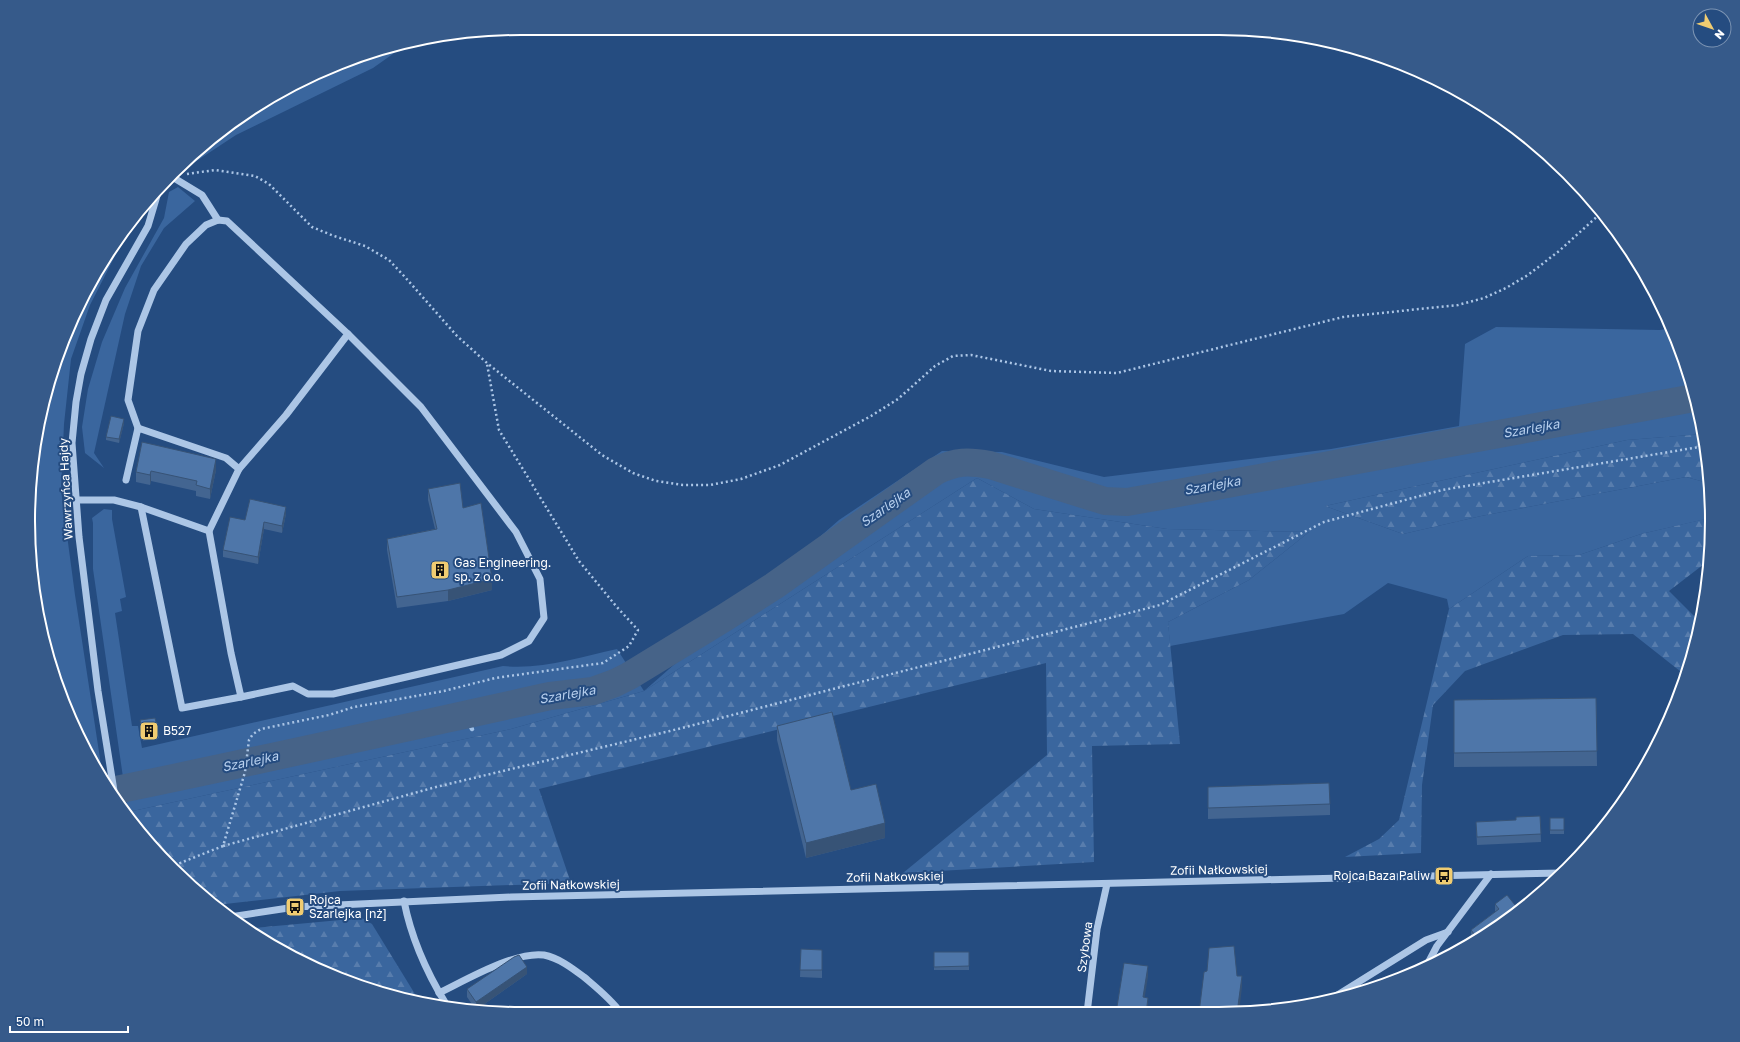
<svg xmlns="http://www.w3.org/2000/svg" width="1740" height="1042" font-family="'Golos Text',sans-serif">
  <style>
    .grass { fill: #3a669e }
    .forest { fill: url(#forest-firs) }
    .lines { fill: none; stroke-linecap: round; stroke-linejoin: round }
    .stream { stroke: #a1c1e7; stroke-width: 4.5 }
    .river { stroke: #466388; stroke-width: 28 }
    .path { stroke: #acc6e6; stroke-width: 2.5; stroke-dasharray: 2 3; stroke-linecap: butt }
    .minor { stroke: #acc6e6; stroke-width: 7 }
    .wall { fill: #436591 }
    .shaded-wall { fill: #375376 }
    .building { fill: #4e76a9; stroke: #375376 }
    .labels { text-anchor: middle; stroke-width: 4; stroke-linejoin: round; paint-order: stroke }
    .street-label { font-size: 12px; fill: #fff; stroke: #254c80 }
    .poi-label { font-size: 12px; fill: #fff; stroke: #254c80; text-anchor: start }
    .water-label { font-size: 13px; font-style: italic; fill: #b8d0ee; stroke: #254c80 }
    .rim { fill: none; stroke: #fff; stroke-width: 2 }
  </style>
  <defs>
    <pattern id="forest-firs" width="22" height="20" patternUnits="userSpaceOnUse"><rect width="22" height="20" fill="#3a669e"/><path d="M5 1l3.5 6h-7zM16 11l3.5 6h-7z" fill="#587dad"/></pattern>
  </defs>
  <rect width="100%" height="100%" fill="#254c80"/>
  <g class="grass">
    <polygon points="407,44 373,68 236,135 192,164 186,160 221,130 303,79 363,54"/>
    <polygon points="178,187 195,201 164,228 141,266 125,314 94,453 104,468 85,453 82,427 88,389 102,342 125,288 164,218 169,192"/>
    <polygon points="125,230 117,252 90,305 71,359 64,424 61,490 75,595 103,778 79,739 54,679 32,586 28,521 32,456 54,363 111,247"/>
    <path d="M1496 327 1660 330 1672 328 1703 425V434L1627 440 1325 506 1403 534 1481 516 1686 477 1708 483 1711 515 1706 519 1641 534 1579 555 1528 556 1449 609 1447 599 1388 583 1344 614 1170 646 1168 622 1249 580 1309 532 1167 529 1034 509 977 478 644 691 511 729 128 812 93 569V523L92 518 104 509 112 510V519L126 597 120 599 122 611 115 613 132 726H138L142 748 503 666C541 670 580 657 617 649L644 691 839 520 942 451 1002 452 1104 477 1331 449 1459 426 1465 344Z"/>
  </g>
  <g class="forest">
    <polygon points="1703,434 1708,483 1686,477 1481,516 1403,534 1325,506 1627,440"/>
    <polygon points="977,478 1034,509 1167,529 1309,532 1249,580 1168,622 1180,744 1092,746 1094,862 903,873 1047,755 1046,663 539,789 571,883 340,891 216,905 173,870 130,821 128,812 511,729 644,691"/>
    <polygon points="1711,515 1708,561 1669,591 1701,623 1685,675 1633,634 1563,635 1465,671 1433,705 1422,785 1421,853 1345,857 1379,839 1399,820 1449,609 1528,556 1579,555 1641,534 1705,519"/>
    <polygon points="362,918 372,924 418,999 362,988 244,929"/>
  </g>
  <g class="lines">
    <polyline class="stream" points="464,715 472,729"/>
    <path class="river" d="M111 791C258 761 404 728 550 696L593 691 615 683 629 676 724 618 774 586 936 471C956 461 968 461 990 465L1105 501 1127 502 1178 493 1694 398"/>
    <g class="path">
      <polyline points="187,174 215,170 255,176 269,184 312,227 334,236 365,246 389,260 404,276 457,336 487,363 602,455 633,473 656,481 683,485 710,485 741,479 780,465 871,416 898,399 935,366 953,356 971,355 1051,371 1117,373 1343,317 1458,305 1484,298 1506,288 1528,275 1559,251 1601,213"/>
      <polyline points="223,846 436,787 670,731 1160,605 1324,522 1442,490 1705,446"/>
      <polyline points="170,867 223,846 245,772 249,740 253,734 261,729 329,715 354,707 444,691 495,678 603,663 629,646 638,630 616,606 579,561 499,430 487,364"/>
    </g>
    <g class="minor">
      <polyline points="174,178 202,195 218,220"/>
      <polyline points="138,428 128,400 138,331 154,290 186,244 206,225 218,220 227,221 348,334 286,415 239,469"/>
      <polyline points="126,480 138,428 226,458 239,469 209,531"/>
      <polyline points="76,500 114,500 141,507 209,531 231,653 241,697 293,686 308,694 333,694 501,655 529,641 544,618 540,579 516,532 421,407 348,334"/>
      <polyline points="141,507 182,708 241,697"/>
      <polyline points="115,797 98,691 79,537 72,443 76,402 81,374 91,339 106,300 148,226 159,189"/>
      <path d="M404 901C411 937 427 973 446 1004"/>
      <polyline points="230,917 295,907 511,897 1561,873"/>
      <polyline points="1427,965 1437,946 1491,874"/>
      <path d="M439 993C466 980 515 951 544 955 559 958 572 968 584 977 597 988 611 999 621 1013"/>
      <polyline points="1336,996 1426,940 1448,932"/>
      <polyline points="1087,1013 1097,929 1107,884"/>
    </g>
  </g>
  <g class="wall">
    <polygon points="124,423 119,443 106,440 106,437"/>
    <polygon points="142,442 216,470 210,499 196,496 196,491 151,481 150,485 136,482 136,472"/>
    <polygon points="428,489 463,508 492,590 448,601 397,608 387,550 387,539 435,529 428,500"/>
    <polygon points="286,514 282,533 264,529 258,564 223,557 223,550 245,520"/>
    <polygon points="1596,698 1597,766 1454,767 1454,700"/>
    <polygon points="140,720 159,735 159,738 143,741 140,724"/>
    <polygon points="777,726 851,790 885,838 806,858 777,740"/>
    <polygon points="1208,787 1330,804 1330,815 1208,819"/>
    <polygon points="1540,816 1541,842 1477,845 1476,822 1516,820"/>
    <rect x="1550" y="818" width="14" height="16"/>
    <polygon points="1495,904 1519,910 1472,943 1471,941 1471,930 1495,912"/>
    <polygon points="801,949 822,950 822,978 800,977"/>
    <rect x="934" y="952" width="35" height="18"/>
    <polygon points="527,974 476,1010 467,997 467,989"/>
  </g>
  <g class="shaded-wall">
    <polygon points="124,419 124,423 119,443 119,439"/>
    <polygon points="216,459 216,470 210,499 210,489"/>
    <polygon points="151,471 151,481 150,485 150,475"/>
    <polygon points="286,507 286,514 282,533 282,526"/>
    <polygon points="264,522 264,529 258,564 258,557"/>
    <polygon points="492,579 492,590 448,601 448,590"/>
    <polygon points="885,823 885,838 806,858 806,843"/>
    <polygon points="1148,966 1148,977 1143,1008 1143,997"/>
    <polygon points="527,967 527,974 476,1010 476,1002"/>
    <polygon points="1242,976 1242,987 1239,1013 1237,1013"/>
    <polygon points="1148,998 1148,1013 1146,1013"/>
  </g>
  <g class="building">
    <polygon points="111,416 124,419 119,439 106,437"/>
    <polygon points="142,442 216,459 210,489 196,485 197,481 151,471 150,475 136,472"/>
    <polygon points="460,483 463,508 481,503 492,579 448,590 397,597 387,539 437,529 428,489"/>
    <polygon points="250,499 286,507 282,526 264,522 258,557 223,550 230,517 245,520"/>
    <polygon points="1596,698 1597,751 1454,753 1454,700"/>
    <polygon points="832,712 851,790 876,784 885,823 806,843 777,726"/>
    <polygon points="155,718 159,735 143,737 140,720"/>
    <polygon points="1329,783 1330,804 1208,808 1208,787"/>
    <polygon points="1540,816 1541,834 1477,837 1476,822 1516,820 1516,817"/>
    <rect x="1550" y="818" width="14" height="12"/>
    <polygon points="1507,895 1519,910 1478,939 1471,930 1499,909 1495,904"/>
    <polygon points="1234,946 1237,976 1242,976 1237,1013 1199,1013 1204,972 1207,971 1209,948"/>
    <polygon points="801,949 822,950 822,970 800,970"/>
    <polygon points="934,952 969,952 969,966 934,967"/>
    <polygon points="519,955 527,967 476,1002 467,989 514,957"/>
    <polygon points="1124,963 1148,966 1143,997 1148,998 1146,1013 1116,1013"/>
  </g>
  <defs>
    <symbol id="building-square" viewBox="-11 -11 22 22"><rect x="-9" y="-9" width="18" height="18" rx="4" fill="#f0cc71" stroke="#254c80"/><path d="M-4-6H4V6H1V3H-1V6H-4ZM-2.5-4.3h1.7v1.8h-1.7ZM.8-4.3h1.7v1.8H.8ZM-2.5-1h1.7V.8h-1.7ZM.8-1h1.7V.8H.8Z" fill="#111"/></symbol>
    <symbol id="bus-square" viewBox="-11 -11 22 22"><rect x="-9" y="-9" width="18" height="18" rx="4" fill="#f0cc71" stroke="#254c80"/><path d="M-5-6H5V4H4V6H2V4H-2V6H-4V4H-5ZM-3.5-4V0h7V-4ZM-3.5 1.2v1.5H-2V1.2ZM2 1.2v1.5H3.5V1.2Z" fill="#111"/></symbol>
  </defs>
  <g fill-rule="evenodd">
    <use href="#building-square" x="429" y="559" width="22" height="22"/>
    <use href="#building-square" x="138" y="720" width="22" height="22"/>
    <use href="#bus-square" x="1433" y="865" width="22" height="22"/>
    <use href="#bus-square" x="284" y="896" width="22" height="22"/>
  </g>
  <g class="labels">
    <g class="street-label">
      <text transform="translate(66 489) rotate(-93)" y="4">Wawrzyńca Hajdy</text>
      <text transform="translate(1219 870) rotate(-1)" y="4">Zofii Nałkowskiej</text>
      <text transform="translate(895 877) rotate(-1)" y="4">Zofii Nałkowskiej</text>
      <text transform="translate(571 885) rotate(-1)" y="4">Zofii Nałkowskiej</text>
      <text transform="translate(1085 947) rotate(-82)" y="4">Szybowa</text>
    </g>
    <g class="poi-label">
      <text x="454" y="567">Gas Engineering.<tspan x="454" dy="14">sp. z o.o.</tspan></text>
      <text x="163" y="735">B527</text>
      <text x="1430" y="880" text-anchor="end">Rojca Baza Paliw</text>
      <text x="309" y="904">Rojca<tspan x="309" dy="14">Szarlejka [nż]</tspan></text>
    </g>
    <g class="water-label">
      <text transform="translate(1531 428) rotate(-10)" y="5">Szarlejka</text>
      <text transform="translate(1212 485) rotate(-10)" y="5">Szarlejka</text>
      <text transform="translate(885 507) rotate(-35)" y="5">Szarlejka</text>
      <text transform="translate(567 694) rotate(-10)" y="5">Szarlejka</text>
      <text transform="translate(250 761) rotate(-12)" y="5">Szarlejka</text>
    </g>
  </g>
  <path d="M0 0H1740V1042H0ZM521 35H1219A486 486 0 0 1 1705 521V521A486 486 0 0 1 1219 1007H521A486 486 0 0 1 35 521V521A486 486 0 0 1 521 35Z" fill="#365a8a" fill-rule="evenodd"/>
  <path class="rim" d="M521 35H1219A486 486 0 0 1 1705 521V521A486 486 0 0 1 1219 1007H521A486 486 0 0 1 35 521V521A486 486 0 0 1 521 35Z"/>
  <g transform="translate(1712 28) rotate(130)"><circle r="19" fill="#254c80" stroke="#7c94b3"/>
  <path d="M0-3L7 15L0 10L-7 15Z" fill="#f0cc71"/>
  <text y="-6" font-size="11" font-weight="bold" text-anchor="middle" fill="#ffffff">N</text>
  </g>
  <path d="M10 1026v6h118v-6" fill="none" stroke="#ffffff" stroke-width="2"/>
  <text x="16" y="1026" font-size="12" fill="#ffffff" stroke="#254c80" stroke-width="3" paint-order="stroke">50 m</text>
</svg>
